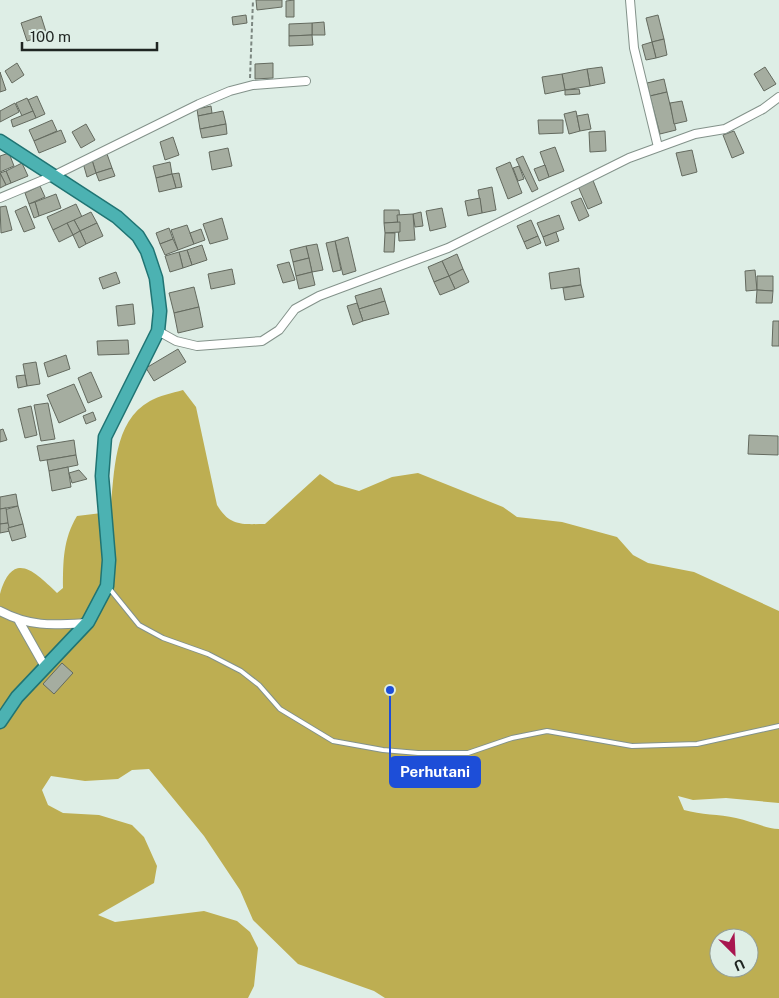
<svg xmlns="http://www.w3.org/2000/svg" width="779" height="998" font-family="'Public Sans',sans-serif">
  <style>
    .forest { fill: #bdae52; fill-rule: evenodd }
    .building { fill: #a5ada0; stroke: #646a5f }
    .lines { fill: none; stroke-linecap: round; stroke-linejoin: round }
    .service-casing { stroke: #83928a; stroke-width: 6 }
    .minor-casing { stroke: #83928a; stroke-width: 10 }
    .trunk-casing { stroke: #207473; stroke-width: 15 }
    .path { stroke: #7c8781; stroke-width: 2; stroke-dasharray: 4 2.5; stroke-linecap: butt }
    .service { stroke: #fff; stroke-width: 4 }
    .minor { stroke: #fff; stroke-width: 8 }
    .trunk { stroke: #4cb2b2; stroke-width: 12 }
    .leader { fill: none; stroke: #1d4ed8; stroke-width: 2 }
    .callout-dot { fill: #1d4ed8; stroke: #deeee6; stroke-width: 2 }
    .callout { fill: #1d4ed8; stroke: #1d4ed8; stroke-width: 2 }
    .callout-label { font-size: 15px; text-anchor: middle; font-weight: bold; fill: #fff }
  </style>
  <rect width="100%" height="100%" fill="#deeee6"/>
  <path class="forest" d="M183 390 196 407 217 505C230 527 243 524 265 524L320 474 335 484 359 491 392 477 418 473 503 507 517 517 562 522 617 537 633 555 648 563 694 572 779 611V803L726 798 693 800 678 796 684 810C701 815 719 814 736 818 751 821 764 828 779 829V998H385L374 991 298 964 253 920 240 890 204 836 149 769 132 770 118 779 85 781 51 776 42 790 48 805 63 813 99 815 132 825 144 837 157 866 154 883 98 915 115 922 204 911 237 921 250 932 258 948 254 986 248 998H0V594C13 549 35 572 57 593L63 588C63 562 63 539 77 516L110 512C115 475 112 422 150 401 159 396 172 393 183 390ZM719 938H749V968H719Z"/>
  <g class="building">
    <polygon points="256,0 282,0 282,7 257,10"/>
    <polygon points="294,0 294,17 286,17 286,1"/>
    <polygon points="246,15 247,23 233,25 232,17"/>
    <polygon points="658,15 664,39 652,42 646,18"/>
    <polygon points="41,16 47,35 27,41 21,23"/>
    <polygon points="324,22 325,35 312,35 312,23"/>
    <polygon points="312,23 312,35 289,36 289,24"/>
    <polygon points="312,35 313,45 289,46 289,36"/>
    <polygon points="664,39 667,55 656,58 652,42"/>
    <polygon points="652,42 656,58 646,60 642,45"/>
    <polygon points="17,63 24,75 12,83 5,71"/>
    <polygon points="273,63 273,78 255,79 255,64"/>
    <polygon points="602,67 605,83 590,86 587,69"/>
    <polygon points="765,67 776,84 764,91 754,74"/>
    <polygon points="587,69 590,86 565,90 562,74"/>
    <polygon points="0,72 6,90 0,92"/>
    <polygon points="562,74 565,90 545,94 542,77"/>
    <polygon points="664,79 667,92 650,96 647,83"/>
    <polygon points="579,89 580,94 565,95 565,90"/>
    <polygon points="667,92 676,130 660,134 650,96"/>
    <polygon points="37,96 45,114 36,118 28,100"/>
    <polygon points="27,98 33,111 22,116 16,103"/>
    <polygon points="682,101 687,121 674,124 670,103"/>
    <polygon points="15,103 19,112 0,122 0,111"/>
    <polygon points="211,106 212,113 198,116 197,109"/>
    <polygon points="33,111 36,118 13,127 11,120"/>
    <polygon points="223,111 226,124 200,129 198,116"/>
    <polygon points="576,111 580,131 569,134 564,114"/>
    <polygon points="588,114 591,129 580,131 577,116"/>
    <polygon points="52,120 57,131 34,141 29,130"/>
    <polygon points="538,120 563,120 563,133 539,134"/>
    <polygon points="86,124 95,140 81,148 72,132"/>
    <polygon points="226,124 227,134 202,138 200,129"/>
    <polygon points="61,130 66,142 39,153 34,141"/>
    <polygon points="605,131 606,151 590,152 589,132"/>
    <polygon points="734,131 744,153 732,158 723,135"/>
    <polygon points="173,137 179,155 165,160 160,142"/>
    <polygon points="555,147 564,171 549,177 540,152"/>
    <polygon points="228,148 232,166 212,170 209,152"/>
    <polygon points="692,150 697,172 682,176 676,153"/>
    <polygon points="9,153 14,166 0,172 0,156"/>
    <polygon points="107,154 112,168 96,173 92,160"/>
    <polygon points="523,156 538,189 532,192 516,159"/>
    <polygon points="92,160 96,173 87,177 83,163"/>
    <polygon points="170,162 172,174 156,178 153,166"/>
    <polygon points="510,162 522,193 508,199 496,168"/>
    <polygon points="22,163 28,176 11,183 6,171"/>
    <polygon points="545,165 549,177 539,181 534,169"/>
    <polygon points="519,166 524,179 518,181 513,168"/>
    <polygon points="112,168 115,176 99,181 96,173"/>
    <polygon points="6,171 11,183 6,185 0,173"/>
    <polygon points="0,173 6,185 0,188"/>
    <polygon points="179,173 182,187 176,188 172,174"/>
    <polygon points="172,174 176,188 159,192 156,178"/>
    <polygon points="592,178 602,203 588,209 577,184"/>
    <polygon points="40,186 45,197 29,204 25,193"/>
    <polygon points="492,187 496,210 482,213 478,190"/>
    <polygon points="56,194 61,208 39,216 35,202"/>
    <polygon points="480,198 482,213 468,216 465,201"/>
    <polygon points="581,198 589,216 579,221 571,202"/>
    <polygon points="35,202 39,216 34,218 29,204"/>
    <polygon points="76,204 82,217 53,230 47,217"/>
    <polygon points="6,206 12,230 1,233 0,207"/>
    <polygon points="26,206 35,228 24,232 15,211"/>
    <polygon points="442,208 446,227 430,231 426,211"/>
    <polygon points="384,210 399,210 400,222 384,223"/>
    <polygon points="91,212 97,223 80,231 74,220"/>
    <polygon points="421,212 423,226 415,227 413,214"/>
    <polygon points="413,214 415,240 399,241 397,215"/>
    <polygon points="559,215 564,229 543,237 537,223"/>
    <polygon points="222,218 228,239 210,244 203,224"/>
    <polygon points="74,220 80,231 73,235 67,223"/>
    <polygon points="531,220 538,236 524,242 517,226"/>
    <polygon points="400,222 400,232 385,233 384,223"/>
    <polygon points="67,223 73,235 59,242 53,230"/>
    <polygon points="97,223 103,236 86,244 80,231"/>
    <polygon points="187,225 194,244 178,250 171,230"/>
    <polygon points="169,228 173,239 160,244 156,233"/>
    <polygon points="201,229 205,240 194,244 190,233"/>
    <polygon points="80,231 86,244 79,248 73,235"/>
    <polygon points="556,232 559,241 546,246 543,237"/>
    <polygon points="385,233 395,233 394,252 384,252"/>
    <polygon points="538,236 541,243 527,249 524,242"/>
    <polygon points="348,237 356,271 343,275 335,241"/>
    <polygon points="173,239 178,250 165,255 160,244"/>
    <polygon points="335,241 341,270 333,272 326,243"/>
    <polygon points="317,244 323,270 312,272 306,246"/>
    <polygon points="202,245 207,260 192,265 187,250"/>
    <polygon points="306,246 309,258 293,262 290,250"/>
    <polygon points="187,250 192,265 183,268 179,252"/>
    <polygon points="179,252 183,268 170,272 165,256"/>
    <polygon points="457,254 463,269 449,276 442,261"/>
    <polygon points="309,258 312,272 296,276 293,262"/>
    <polygon points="442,261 449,276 434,282 428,267"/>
    <polygon points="289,262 295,280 283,283 277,265"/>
    <polygon points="579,268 581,285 551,289 549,273"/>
    <polygon points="232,269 235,284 211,289 208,274"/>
    <polygon points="463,269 469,282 455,289 449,276"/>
    <polygon points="755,270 757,290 746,291 745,271"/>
    <polygon points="116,272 120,283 103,289 99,278"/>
    <polygon points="312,272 315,285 299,289 296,276"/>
    <polygon points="449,276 455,289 440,295 434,282"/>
    <polygon points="757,276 773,276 773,291 757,290"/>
    <polygon points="581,285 584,297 565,300 563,288"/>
    <polygon points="194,287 199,307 174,313 169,293"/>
    <polygon points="381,288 385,301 359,309 355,296"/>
    <polygon points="757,290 773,291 772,303 756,303"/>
    <polygon points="385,301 389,314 363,321 359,309"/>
    <polygon points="357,303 363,321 353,325 347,306"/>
    <polygon points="133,304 135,324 118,326 116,306"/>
    <polygon points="199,307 203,327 178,333 174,313"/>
    <polygon points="773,321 779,321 779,346 772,346"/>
    <polygon points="128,340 129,354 98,355 97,341"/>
    <polygon points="178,349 186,362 154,381 146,368"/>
    <polygon points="66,355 70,369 48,377 44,363"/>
    <polygon points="36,362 40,384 27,386 23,364"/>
    <polygon points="91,372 102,397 88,403 78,378"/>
    <polygon points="25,375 27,386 18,388 16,376"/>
    <polygon points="74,384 86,411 59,423 47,395"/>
    <polygon points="48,403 55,439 41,441 34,405"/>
    <polygon points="31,406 37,435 25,438 18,409"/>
    <polygon points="93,412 96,420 86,424 83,416"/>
    <polygon points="3,429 7,440 0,442 0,430"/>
    <polygon points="749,435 778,436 778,455 748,454"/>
    <polygon points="74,440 76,455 40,461 37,446"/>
    <polygon points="76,455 78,465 49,471 47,460"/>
    <polygon points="68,467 71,487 52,491 49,471"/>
    <polygon points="79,470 87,479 72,483 69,473"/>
    <polygon points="16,494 18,506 0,509 0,497"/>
    <polygon points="18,506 23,524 8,528 4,510"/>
    <polygon points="6,508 8,523 0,524 0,509"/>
    <polygon points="8,523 10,531 0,533 0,524"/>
    <polygon points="23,524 26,537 12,541 8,528"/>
    <polygon points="62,663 73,673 54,694 43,684"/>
  </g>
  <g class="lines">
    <defs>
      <polyline id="service" points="109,588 139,625 163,638 208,654 241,671 259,685 280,709 333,741 383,750 418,753 468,753 512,738 547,731 632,746 697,744 779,726"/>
      <g id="minor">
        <polyline points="630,0 634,48 658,147"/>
        <polyline points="0,198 55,175 199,104 230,91 253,85 306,81"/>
        <polyline points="158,331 176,341 197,346 262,341 279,330 295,309 319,296 448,248 629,158 695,134 725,129 763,109 779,97"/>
        <path d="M0 611C30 627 53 625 86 623"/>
        <polyline points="19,621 45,667"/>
      </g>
      <polyline id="trunk" points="0,141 117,217 138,236 147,251 156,278 160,311 158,331 105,437 102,476 109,560 107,586 88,622 17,697 0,722"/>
    </defs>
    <use href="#service" class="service-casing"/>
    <use href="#minor" class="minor-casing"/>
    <use href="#trunk" class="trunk-casing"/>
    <polyline class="path" points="250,78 253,0"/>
    <use href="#service" class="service"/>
    <use href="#minor" class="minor"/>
    <use href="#trunk" class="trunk"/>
  </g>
  <path class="leader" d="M390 690L390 772"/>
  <circle class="callout-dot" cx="390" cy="690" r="5"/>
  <rect class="callout" x="390" y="757" width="90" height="30" rx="5"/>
  <g class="callout-label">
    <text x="435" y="777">Perhutani</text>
  </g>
  <g transform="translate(734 953) rotate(156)"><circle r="24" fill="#deeee6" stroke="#929e98"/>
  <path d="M0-4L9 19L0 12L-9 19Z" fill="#a8164f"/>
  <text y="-8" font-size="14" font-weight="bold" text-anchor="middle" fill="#1f2522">U</text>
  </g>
  <path d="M22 42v8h135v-8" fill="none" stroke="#1f2522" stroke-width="2.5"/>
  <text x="30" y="42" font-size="15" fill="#1f2522" stroke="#deeee6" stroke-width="4" paint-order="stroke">100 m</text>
</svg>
